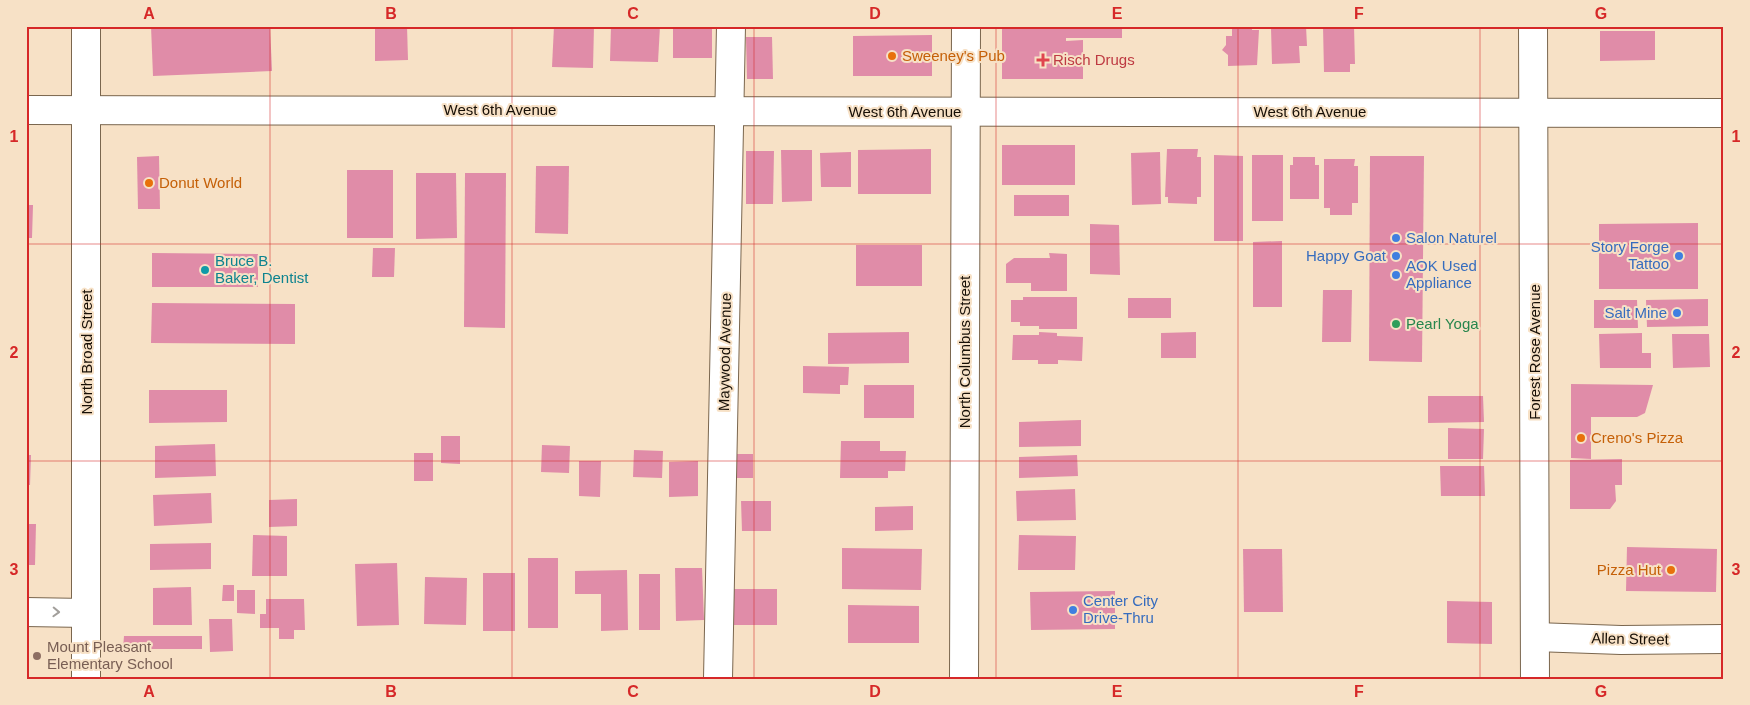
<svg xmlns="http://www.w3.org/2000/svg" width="1750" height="705" font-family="Helvetica,sans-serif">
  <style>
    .building { fill: #e08ca8 }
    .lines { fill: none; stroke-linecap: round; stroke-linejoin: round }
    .minor-casing { stroke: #7a664e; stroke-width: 30 }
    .major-casing { stroke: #7a664e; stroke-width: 30 }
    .minor { stroke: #fff; stroke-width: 28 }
    .major { stroke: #fff; stroke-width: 28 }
    .oneway { stroke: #a29f9b }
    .grid { fill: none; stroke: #d62828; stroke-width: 1; stroke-opacity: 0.55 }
    .food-dot { fill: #e8710a; stroke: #f7e1c6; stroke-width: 2 }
    .health-dot { fill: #e0444e; stroke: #f7e1c6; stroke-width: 2 }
    .shop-dot { fill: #3f7fe0; stroke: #f7e1c6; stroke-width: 2 }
    .culture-dot { fill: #0f9aa8; stroke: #f7e1c6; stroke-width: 2 }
    .leisure-dot { fill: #2e9e5b; stroke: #f7e1c6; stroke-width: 2 }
    .education-dot { fill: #8d6e63; stroke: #f7e1c6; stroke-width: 2 }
    .labels { text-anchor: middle; stroke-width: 4; stroke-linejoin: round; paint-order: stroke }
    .food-label { font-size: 15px; fill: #c56008; stroke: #f7e1c6; text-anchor: start }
    .health-label { font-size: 15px; fill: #be3a42; stroke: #f7e1c6; text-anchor: start }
    .street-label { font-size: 15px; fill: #170f06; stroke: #f7e1c6 }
    .shop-label { font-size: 15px; fill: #366cbe; stroke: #f7e1c6; text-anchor: start }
    .culture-label { font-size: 15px; fill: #0d838f; stroke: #f7e1c6; text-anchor: start }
    .leisure-label { font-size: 15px; fill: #27864d; stroke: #f7e1c6; text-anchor: start }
    .education-label { font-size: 15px; fill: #785e54; stroke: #f7e1c6; text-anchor: start }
    .neatline { fill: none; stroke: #d62828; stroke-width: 2 }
    .grid-label { font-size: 16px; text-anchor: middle; font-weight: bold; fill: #d62828 }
  </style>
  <rect width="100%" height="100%" fill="#f7e1c6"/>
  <g class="building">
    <polygon points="151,26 270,26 272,71 153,76"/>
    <polygon points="375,26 407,26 408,60 375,61"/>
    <polygon points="554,26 594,26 593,68 552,67"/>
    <polygon points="611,26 660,26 658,62 610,61"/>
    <rect x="673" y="26" width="39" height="32"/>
    <polygon points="1002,26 1122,26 1122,38 1066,38 1066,41 1083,40 1083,79 1002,79"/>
    <polygon points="1232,26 1252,26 1252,30 1259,30 1257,65 1228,66 1228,55 1222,50 1226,45 1226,36 1232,36"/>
    <polygon points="1285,26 1306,26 1307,46 1299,46 1300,63 1272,64 1271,28"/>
    <polygon points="1323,26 1354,26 1355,64 1350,64 1350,72 1324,72"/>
    <polygon points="1600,31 1655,31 1655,60 1600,61"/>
    <polygon points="932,35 932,76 853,76 853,36"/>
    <polygon points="746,37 772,37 773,79 747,79"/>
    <rect x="1002" y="145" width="73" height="40"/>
    <polygon points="931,149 931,194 858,194 858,150"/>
    <polygon points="1167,149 1198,149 1197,157 1201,157 1201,197 1197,197 1197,204 1168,203 1168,197 1165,197"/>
    <polygon points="781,150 812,150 812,201 782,202"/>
    <polygon points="746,151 774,151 773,204 746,204"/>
    <polygon points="851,152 851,187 821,187 820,153"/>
    <polygon points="1160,152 1161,204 1132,205 1131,153"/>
    <polygon points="1214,155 1243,156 1243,241 1214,241"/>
    <rect x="1252" y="155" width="31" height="66"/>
    <polygon points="159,156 160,209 138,209 137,157"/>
    <polygon points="1370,156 1424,156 1422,362 1369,361"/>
    <polygon points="1293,157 1315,157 1315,165 1319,165 1319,199 1290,199 1290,165 1293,165"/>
    <polygon points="1324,159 1355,159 1354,166 1358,166 1358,203 1352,203 1352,215 1330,215 1330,208 1324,208"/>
    <polygon points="536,166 569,166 568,234 535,233"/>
    <rect x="347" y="170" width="46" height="68"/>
    <polygon points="416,173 456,173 457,238 416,239"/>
    <polygon points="465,173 506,173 505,328 464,327"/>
    <rect x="1014" y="195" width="55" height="21"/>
    <polygon points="26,205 33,205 32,238 26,238"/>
    <polygon points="1698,223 1698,289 1599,289 1599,224"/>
    <polygon points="1090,224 1119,225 1120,275 1090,274"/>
    <polygon points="1282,241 1282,307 1253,307 1253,242"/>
    <rect x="856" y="245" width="66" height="41"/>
    <polygon points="373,248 395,248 394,277 372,277"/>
    <polygon points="152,253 258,254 258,287 152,287"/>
    <polygon points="1049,253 1067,254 1067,291 1031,291 1031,283 1006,283 1006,264 1014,258 1050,258"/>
    <polygon points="1323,290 1352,290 1351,342 1322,342"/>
    <polygon points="1023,297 1077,297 1077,329 1039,329 1039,326 1020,326 1020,322 1011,322 1011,300 1023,300"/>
    <rect x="1128" y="298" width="43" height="20"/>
    <polygon points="1708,299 1708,326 1647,327 1646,300"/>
    <polygon points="1594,300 1637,300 1638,328 1594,328"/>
    <polygon points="152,303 295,304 295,344 151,343"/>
    <polygon points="909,332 909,363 828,364 828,333"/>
    <polygon points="1039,332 1057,333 1057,336 1083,337 1082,361 1058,360 1058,364 1038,364 1038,360 1012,360 1013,335 1039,335"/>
    <polygon points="1196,332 1196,358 1161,358 1161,333"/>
    <polygon points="1642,333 1642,353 1651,353 1651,368 1600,368 1599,334"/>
    <polygon points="1672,334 1709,334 1710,367 1673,368"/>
    <polygon points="803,366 849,367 848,385 840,385 840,394 803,393"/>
    <polygon points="1571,384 1653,385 1645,413 1637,417 1591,417 1591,459 1571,458"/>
    <rect x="864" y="385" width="50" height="33"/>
    <polygon points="149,390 227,390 227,422 149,423"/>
    <polygon points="1428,396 1483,396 1484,422 1428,423"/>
    <polygon points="1081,420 1081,446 1019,447 1019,422"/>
    <polygon points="1448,428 1484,429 1483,459 1448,459"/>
    <polygon points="441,436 460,436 460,464 441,463"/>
    <polygon points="841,441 880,441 880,451 906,451 905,471 888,471 888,478 840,478"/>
    <polygon points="215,444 216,476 155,478 155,446"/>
    <polygon points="542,445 570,446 569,473 541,472"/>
    <polygon points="634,450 663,451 662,478 633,477"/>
    <rect x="414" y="453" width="19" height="28"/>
    <polygon points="737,454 753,454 753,478 736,478"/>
    <polygon points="26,455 31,455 30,485 26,485"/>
    <polygon points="1077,455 1078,476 1019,478 1019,457"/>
    <polygon points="1622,459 1622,485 1615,485 1616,501 1610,509 1570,509 1570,460"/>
    <polygon points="579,461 601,461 600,497 579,496"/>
    <polygon points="698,461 698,496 669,497 669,462"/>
    <polygon points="1440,466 1484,466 1485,496 1441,496"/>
    <polygon points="1075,489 1076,520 1017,521 1016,491"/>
    <polygon points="211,493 212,523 154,526 153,495"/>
    <polygon points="297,499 297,526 269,527 269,500"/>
    <polygon points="741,501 771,501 771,531 742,531"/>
    <polygon points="913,506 913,530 875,531 875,507"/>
    <polygon points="26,524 36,524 35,565 26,565"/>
    <polygon points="253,535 287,536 287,576 252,576"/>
    <polygon points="1019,535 1076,536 1075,570 1018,570"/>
    <polygon points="211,543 211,569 150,570 150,544"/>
    <polygon points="1627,547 1717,549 1716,592 1626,591"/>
    <polygon points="842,548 922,549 921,590 842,589"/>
    <polygon points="1243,549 1282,549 1283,612 1244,612"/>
    <rect x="528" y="558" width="30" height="70"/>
    <polygon points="397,563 399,625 357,626 355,564"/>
    <polygon points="675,568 702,568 704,620 676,621"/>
    <polygon points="627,570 628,630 601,631 601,594 575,594 575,571"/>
    <rect x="483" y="573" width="32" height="58"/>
    <rect x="639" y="574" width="21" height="56"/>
    <polygon points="425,577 467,578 466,625 424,624"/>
    <polygon points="223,585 234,585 234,601 222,601"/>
    <polygon points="191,587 192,625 153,625 153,588"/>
    <polygon points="732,589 777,589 777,625 731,625"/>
    <polygon points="237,590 255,590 255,614 237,613"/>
    <polygon points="1115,591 1115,629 1031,630 1030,592"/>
    <polygon points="266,599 304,599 305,630 294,630 294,639 279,639 279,628 260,628 260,614 266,614"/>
    <polygon points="1447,601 1492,602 1492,644 1447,643"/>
    <polygon points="848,605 919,606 919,643 848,643"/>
    <polygon points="209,619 232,619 233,651 210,652"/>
    <polygon points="124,636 202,636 202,649 123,649"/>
  </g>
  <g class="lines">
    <defs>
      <g id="minor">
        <polyline points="1533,26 1535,679"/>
        <polyline points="26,110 1724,113"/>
        <polyline points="26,612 86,613"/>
        <polyline points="1535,637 1621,640 1724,639"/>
        <polyline points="86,679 86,26"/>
        <polyline points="718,679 731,26"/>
      </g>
      <polyline id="major" points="964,679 966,26"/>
    </defs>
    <use href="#minor" class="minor-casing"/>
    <use href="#major" class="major-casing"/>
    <use href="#minor" class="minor"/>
    <use href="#major" class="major"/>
  </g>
  <defs><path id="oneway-chevron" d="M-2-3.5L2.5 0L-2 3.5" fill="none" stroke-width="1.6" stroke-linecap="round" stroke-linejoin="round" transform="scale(1.25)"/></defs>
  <use class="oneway" href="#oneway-chevron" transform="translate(56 612) rotate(2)"/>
  <path class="grid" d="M270 26V679M512 26V679M754 26V679M996 26V679M1238 26V679M1480 26V679M26 244H1724M26 461H1724"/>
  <g class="food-dot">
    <circle cx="892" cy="56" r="5"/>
    <circle cx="149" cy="183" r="5"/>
    <circle cx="1581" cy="438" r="5"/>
    <circle cx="1671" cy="570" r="5"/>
  </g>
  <path class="health-dot" d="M1040.5 52.5h5v5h5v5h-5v5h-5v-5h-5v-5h5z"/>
  <g class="shop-dot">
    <circle cx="1396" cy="238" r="5"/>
    <circle cx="1396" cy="256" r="5"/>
    <circle cx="1679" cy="256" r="5"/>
    <circle cx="1396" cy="275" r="5"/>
    <circle cx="1677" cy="313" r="5"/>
    <circle cx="1073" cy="610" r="5"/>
  </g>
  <circle class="culture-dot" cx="205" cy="270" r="5"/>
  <circle class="leisure-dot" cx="1396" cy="324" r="5"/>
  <circle class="education-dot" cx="37" cy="656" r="5"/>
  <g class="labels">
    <g class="food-label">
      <text x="902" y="61">Sweeney's Pub</text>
      <text x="159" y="188">Donut World</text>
      <text x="1591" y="443">Creno's Pizza</text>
      <text x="1661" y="575" text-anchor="end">Pizza Hut</text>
    </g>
    <g class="health-label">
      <text x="1053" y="65">Risch Drugs</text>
    </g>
    <g class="street-label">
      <text x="500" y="115">West 6th Avenue</text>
      <text x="905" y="117">West 6th Avenue</text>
      <text x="1310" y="117">West 6th Avenue</text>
      <text transform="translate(87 352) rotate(-90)" y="5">North Broad Street</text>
      <text transform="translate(725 352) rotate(-89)" y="5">Maywood Avenue</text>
      <text transform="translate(965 352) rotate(-90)" y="5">North Columbus Street</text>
      <text transform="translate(1535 352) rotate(-90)" y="5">Forest Rose Avenue</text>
      <text transform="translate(1630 639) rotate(1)" y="5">Allen Street</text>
    </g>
    <g class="shop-label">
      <text x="1406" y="243">Salon Naturel</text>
      <text x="1669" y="252" text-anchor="end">Story Forge<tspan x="1669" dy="17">Tattoo</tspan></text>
      <text x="1386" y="261" text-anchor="end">Happy Goat</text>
      <text x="1406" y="271">AOK Used<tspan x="1406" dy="17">Appliance</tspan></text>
      <text x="1667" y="318" text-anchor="end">Salt Mine</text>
      <text x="1083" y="606">Center City<tspan x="1083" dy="17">Drive-Thru</tspan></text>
    </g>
    <g class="culture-label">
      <text x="215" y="266">Bruce B.<tspan x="215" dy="17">Baker, Dentist</tspan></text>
    </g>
    <g class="leisure-label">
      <text x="1406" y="329">Pearl Yoga</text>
    </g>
    <g class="education-label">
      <text x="47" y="652">Mount Pleasant<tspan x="47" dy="17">Elementary School</tspan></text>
    </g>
  </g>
  <rect width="1750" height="705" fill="none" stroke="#f7e1c6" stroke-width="55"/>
  <rect x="28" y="28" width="1694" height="650" class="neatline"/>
  <g class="grid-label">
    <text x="149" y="19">A</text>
    <text x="391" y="19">B</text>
    <text x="633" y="19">C</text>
    <text x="875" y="19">D</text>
    <text x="1117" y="19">E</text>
    <text x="1359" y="19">F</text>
    <text x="1601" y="19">G</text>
    <text x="14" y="142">1</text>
    <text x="1736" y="142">1</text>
    <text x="14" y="358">2</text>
    <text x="1736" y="358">2</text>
    <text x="14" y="575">3</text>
    <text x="1736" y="575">3</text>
    <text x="149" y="697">A</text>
    <text x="391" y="697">B</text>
    <text x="633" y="697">C</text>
    <text x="875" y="697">D</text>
    <text x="1117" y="697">E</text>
    <text x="1359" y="697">F</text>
    <text x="1601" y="697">G</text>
  </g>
</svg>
